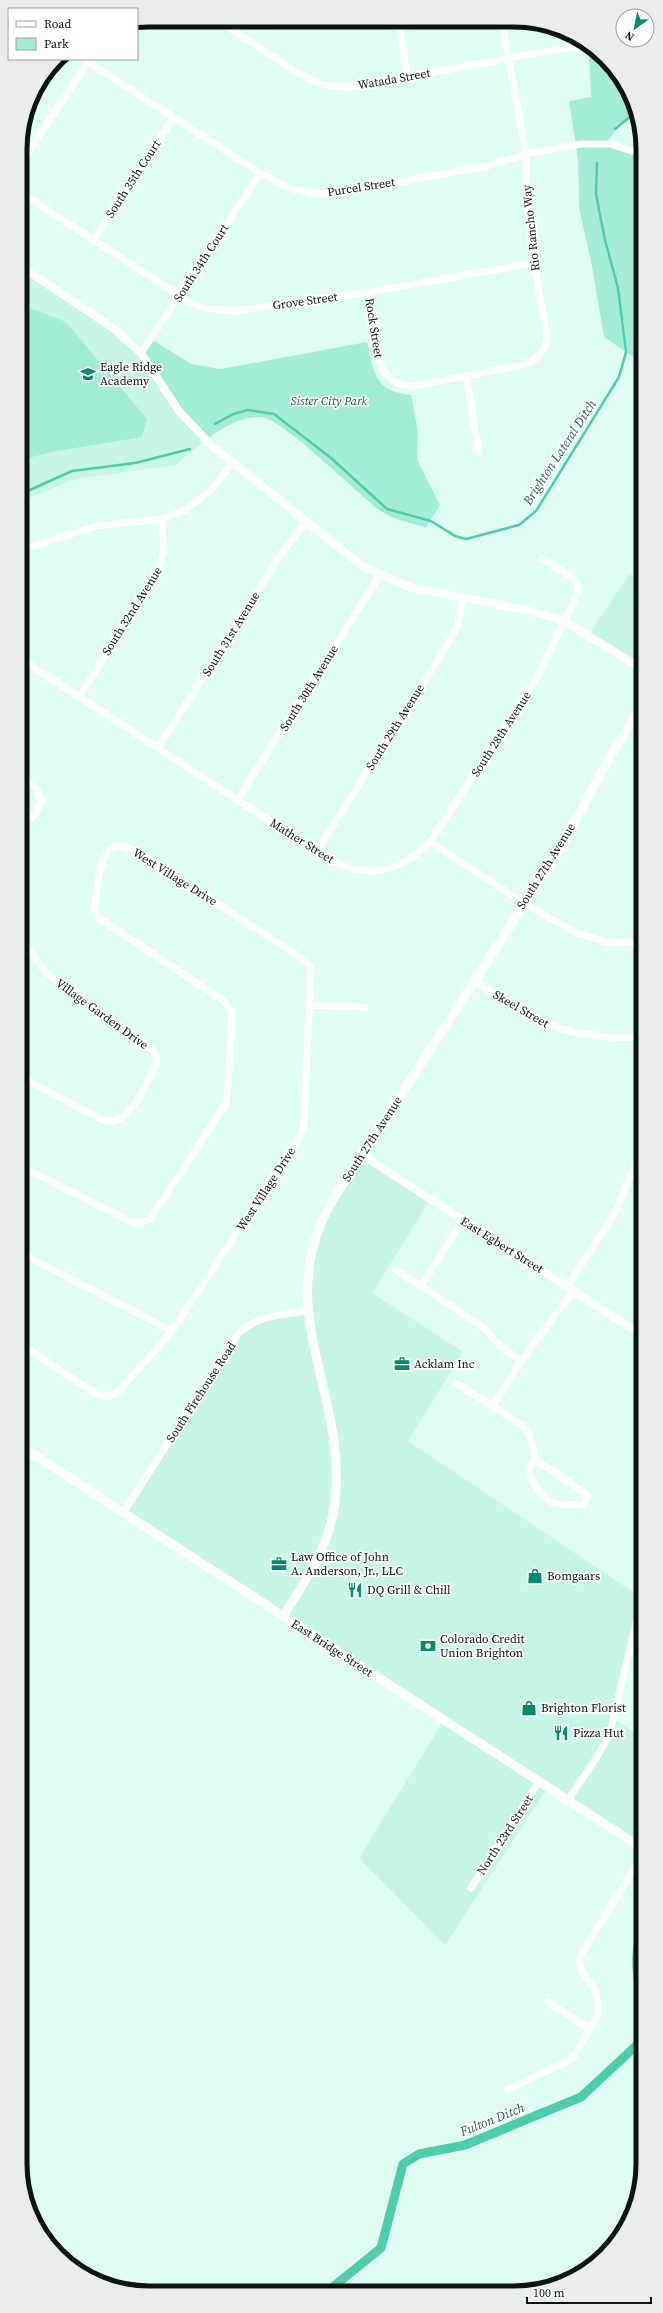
<svg xmlns="http://www.w3.org/2000/svg" width="663" height="2313" font-family="'Source Serif 4',serif">
  <style>
    .built { fill: #c7f5e6 }
    .green { fill: #a3edd6 }
    .lines { fill: none; stroke-linecap: round; stroke-linejoin: round }
    .stream { stroke: #4fccac; stroke-width: 2.5 }
    .canal { stroke: #4fccac; stroke-width: 9 }
    .minor { stroke: #fff; stroke-width: 7 }
    .tertiary { stroke: #fff; stroke-width: 8 }
    .secondary { stroke: #fff; stroke-width: 9 }
    .labels { text-anchor: middle; stroke-width: 3.5; stroke-linejoin: round; paint-order: stroke }
    .street-label { font-size: 12px; fill: #081511; stroke: #fff }
    .poi-label { font-size: 12px; fill: #081511; stroke: #fff; text-anchor: start }
    .park-label { font-size: 12px; font-style: italic; fill: #1d5144; stroke: #fff }
    .water-label { font-size: 13px; font-style: italic; fill: #2e6153; stroke: #fff }
    .rim { fill: none; stroke: #081511; stroke-width: 5 }
  </style>
  <rect width="100%" height="100%" fill="#e0fdf4"/>
  <g class="built">
    <polygon points="20,266 141,353 206,440 175,465 75,479 21,501"/>
    <polygon points="629,574 641,582 641,668 589,635"/>
    <polygon points="362,1155 430,1200 372,1293 463,1352 408,1441 642,1598 614,1719 642,1738 642,1848 548,1787 445,1945 359,1858 444,1720 123,1513 237,1335 250,1324 308,1311 315,1238"/>
  </g>
  <g class="green">
    <path d="M599 53C617 67 629 90 636 112L615 129 607 144 641 154V362L604 337 592 266 579 207 578 159 569 101 591 97 589 55Z"/>
    <polygon points="20,304 66,322 147,419 142,437 51,452 21,460 21,418 26,414 29,391 21,383"/>
    <path d="M151 339 191 364 221 369 367 342C374 373 374 391 411 395L418 432 417 459 440 505 426 527C410 523 391 519 378 509 357 493 283 419 261 417 239 416 223 428 206 440L179 411 141 353Z"/>
  </g>
  <g class="lines">
    <g class="stream">
      <polyline points="615,129 636,112"/>
      <polyline points="215,424 233,414 248,410 274,414 331,458 387,509 431,521 455,536 466,539 519,525 536,511 619,377 626,352 618,288 605,240 596,194 597,163"/>
      <polyline points="21,494 72,471 135,463 190,449"/>
    </g>
    <g class="canal">
      <path d="M642 1932C634 1951 636 1980 643 1999"/>
      <polyline points="328,2291 381,2248 403,2164 419,2154 465,2145 581,2097 639,2043 643,2029"/>
    </g>
    <g class="minor">
      <polyline points="217,20 303,76 321,84 336,86 347,87 407,77 587,44"/>
      <polyline points="399,22 407,77"/>
      <polyline points="88,62 260,173 286,187 314,194 337,193 487,166 526,154 581,144 610,144 641,154"/>
      <polyline points="20,164 90,59"/>
      <polyline points="20,192 191,303 205,308 234,311 369,292 534,263"/>
      <polyline points="93,240 173,118"/>
      <path d="M369 292C372 315 372 369 394 381 400 385 408 385 415 386L527 364C538 358 547 350 547 336L534 263 526 190V154L502 22"/>
      <polyline points="141,353 260,173"/>
      <polyline points="466,376 479,452"/>
      <polyline points="21,550 96,526 162,519 185,510 212,489 233,462"/>
      <path d="M21 659 330 860C368 880 402 871 430 842L537 677C547 659 554 639 564 621 570 609 576 600 579 587L574 579 542 558"/>
      <polyline points="79,697 157,574 164,551 162,519"/>
      <polyline points="158,748 283,551 306,522"/>
      <polyline points="21,777 37,789 41,801 35,815 21,825"/>
      <polyline points="237,800 380,575"/>
      <polyline points="430,842 524,903 577,933 606,942 641,943"/>
      <polyline points="317,851 445,648 457,627 463,598"/>
      <path d="M21 939 46 973 150 1048C157 1055 158 1059 155 1068 145 1085 127 1130 103 1120L21 1077"/>
      <path d="M474 981C536 1021 565 1041 642 1037"/>
      <polyline points="308,1005 365,1007"/>
      <path d="M21 1166 133 1223H139L150 1219 227 1102 232 1012 224 1001 96 916C93 905 96 894 98 882 102 860 105 836 134 850L303 959 311 967 304 1125 300 1136 172 1331 117 1393 108 1397 98 1395 22 1345"/>
      <polyline points="21,1253 172,1331"/>
      <polyline points="396,1270 482,1326 499,1345 521,1361"/>
      <polyline points="421,1286 462,1221"/>
      <polyline points="567,1287 616,1211 642,1148"/>
      <path d="M456 1383 522 1425 530 1436 535 1459 586 1494 588 1498 583 1505C574 1504 562 1505 554 1503 541 1498 530 1480 529 1467L535 1459"/>
      <polyline points="493,1406 521,1361 573,1291"/>
      <path d="M123 1513 237 1335C257 1315 281 1315 308 1311"/>
      <polyline points="568,1800 595,1760 609,1736 642,1598"/>
      <polyline points="471,1888 539,1781"/>
      <polyline points="548,2002 590,2029"/>
      <polyline points="508,2089 572,2059 597,2017 598,2002 594,1988 583,1973 579,1963 582,1953 642,1856"/>
    </g>
    <g class="tertiary">
      <polyline points="20,266 113,328 141,353 179,411 212,446 362,566 412,588 528,610 564,621 641,668"/>
      <polyline points="362,1155 642,1335"/>
    </g>
    <g class="secondary">
      <polyline points="22,1447 642,1848"/>
      <path d="M283 1616C306 1580 330 1546 335 1502 348 1391 268 1309 334 1198L560 849 608 760 641 707"/>
    </g>
  </g>
  <defs>
    <symbol id="school-bare" viewBox="-9 -9 18 18"><path d="M0-5L7-2L0 1L-7-2ZM-4 1L0 2.5L4 1V4Q0 6-4 4Z" fill="#008a70" stroke="#fff" stroke-width="2.5" paint-order="stroke"/></symbol>
    <symbol id="office-bare" viewBox="-9 -9 18 18"><path d="M-6-3h4V-5.5h4V-3h4V5H-6ZM-1-4.5V-3h2v-1.5ZM-6 0V1H6V0Z" fill="#008a70" stroke="#fff" stroke-width="2.5" paint-order="stroke"/></symbol>
    <symbol id="shop-bare" viewBox="-9 -9 18 18"><path d="M-5-2.5h2.3a2.7 3.5 0 0 1 5.4 0H5L5.5 6h-11ZM-1.5-2.5h3a1.5 2.3 0 0 0-3 0Z" fill="#008a70" stroke="#fff" stroke-width="2.5" paint-order="stroke"/></symbol>
    <symbol id="restaurant-bare" viewBox="-9 -9 18 18"><path d="M-5-6h1v4h1v-4h1v4h1v-4h1v5L-1.5 .5V6h-2V.5L-5-1ZM5-6V6H3V1.5H1.5Q1.5-4 5-6Z" fill="#008a70" stroke="#fff" stroke-width="2.5" paint-order="stroke"/></symbol>
    <symbol id="bank-bare" viewBox="-9 -9 18 18"><path d="M-6-4H6V4H-6ZM0-2.3a2.3 2.3 0 1 0 0 4.6a2.3 2.3 0 1 0 0-4.6Z" fill="#008a70" stroke="#fff" stroke-width="2.5" paint-order="stroke"/></symbol>
  </defs>
  <g fill-rule="evenodd">
    <use href="#school-bare" x="77" y="363" width="22" height="22"/>
    <use href="#office-bare" x="391" y="1353" width="22" height="22"/>
    <use href="#office-bare" x="268" y="1553" width="22" height="22"/>
    <use href="#shop-bare" x="524" y="1565" width="22" height="22"/>
    <use href="#restaurant-bare" x="344" y="1579" width="22" height="22"/>
    <use href="#bank-bare" x="417" y="1635" width="22" height="22"/>
    <use href="#shop-bare" x="518" y="1697" width="22" height="22"/>
    <use href="#restaurant-bare" x="550" y="1722" width="22" height="22"/>
  </g>
  <g class="labels">
    <g class="street-label">
      <text transform="translate(394 79) rotate(-10)" y="4">Watada Street</text>
      <text transform="translate(133 179) rotate(-57)" y="4">South 35th Court</text>
      <text transform="translate(361 187) rotate(-9)" y="4">Purcel Street</text>
      <text transform="translate(531 228) rotate(-96)" y="4">Rio Rancho Way</text>
      <text transform="translate(201 263) rotate(-57)" y="4">South 34th Court</text>
      <text transform="translate(305 301) rotate(-8)" y="4">Grove Street</text>
      <text transform="translate(374 328) rotate(81)" y="4">Rock Street</text>
      <text transform="translate(132 611) rotate(-58)" y="4">South 32nd Avenue</text>
      <text transform="translate(231 634) rotate(-58)" y="4">South 31st Avenue</text>
      <text transform="translate(309 688) rotate(-58)" y="4">South 30th Avenue</text>
      <text transform="translate(395 727) rotate(-58)" y="4">South 29th Avenue</text>
      <text transform="translate(501 734) rotate(-57)" y="4">South 28th Avenue</text>
      <text transform="translate(302 841) rotate(32)" y="4">Mather Street</text>
      <text transform="translate(546 866) rotate(-58)" y="4">South 27th Avenue</text>
      <text transform="translate(175 877) rotate(32)" y="4">West Village Drive</text>
      <text transform="translate(521 1009) rotate(30)" y="4">Skeel Street</text>
      <text transform="translate(102 1014) rotate(36)" y="4">Village Garden Drive</text>
      <text transform="translate(372 1139) rotate(-57)" y="4">South 27th Avenue</text>
      <text transform="translate(266 1189) rotate(-57)" y="4">West Village Drive</text>
      <text transform="translate(502 1245) rotate(32)" y="4">East Egbert Street</text>
      <text transform="translate(201 1392) rotate(-57)" y="4">South Firehouse Road</text>
      <text transform="translate(332 1648) rotate(33)" y="4">East Bridge Street</text>
      <text transform="translate(505 1835) rotate(-57)" y="4">North 23rd Street</text>
    </g>
    <g class="poi-label">
      <text x="100" y="371">Eagle Ridge<tspan x="100" dy="14">Academy</tspan></text>
      <text x="414" y="1368">Acklam Inc</text>
      <text x="291" y="1561">Law Office of John<tspan x="291" dy="14">A. Anderson, Jr., LLC</tspan></text>
      <text x="547" y="1580">Bomgaars</text>
      <text x="367" y="1594">DQ Grill &amp; Chill</text>
      <text x="440" y="1643">Colorado Credit<tspan x="440" dy="14">Union Brighton</tspan></text>
      <text x="541" y="1712">Brighton Florist</text>
      <text x="573" y="1737">Pizza Hut</text>
    </g>
    <g class="park-label">
      <text x="329" y="405">Sister City Park</text>
    </g>
    <g class="water-label">
      <text transform="translate(559 452) rotate(-57)" y="5">Brighton Lateral Ditch</text>
      <text transform="translate(492 2119) rotate(-22)" y="5">Fulton Ditch</text>
    </g>
  </g>
  <path d="M0 0H663V2313H0ZM149 27H514A122 122 0 0 1 636 149V2164A122 122 0 0 1 514 2286H149A122 122 0 0 1 27 2164V149A122 122 0 0 1 149 27Z" fill="#ebecec" fill-rule="evenodd"/>
  <path class="rim" d="M149 27H514A122 122 0 0 1 636 149V2164A122 122 0 0 1 514 2286H149A122 122 0 0 1 27 2164V149A122 122 0 0 1 149 27Z"/>
  <rect x="8" y="8" width="130" height="52" fill="#ffffff" stroke="#9ca1a0"/>
  <rect x="16" y="21" width="20" height="6" fill="#ffffff" stroke="#9ca1a0"/>
  <text x="44" y="28" font-size="12" fill="#081511">Road</text>
  <rect x="16" y="38" width="20" height="12" fill="#a3edd6" stroke="#9ca1a0"/>
  <text x="44" y="48" font-size="12" fill="#081511">Park</text>
  <g transform="translate(635 28) rotate(213)"><circle r="19" fill="#ffffff" stroke="#9ca1a0"/>
  <path d="M0-3L7 15L0 10L-7 15Z" fill="#008a70"/>
  <text y="-6" font-size="11" font-weight="bold" text-anchor="middle" fill="#081511">N</text>
  </g>
  <path d="M527 2297v6h124v-6" fill="none" stroke="#081511" stroke-width="2"/>
  <text x="533" y="2297" font-size="12" fill="#081511" stroke="#ffffff" stroke-width="3" paint-order="stroke">100 m</text>
</svg>
